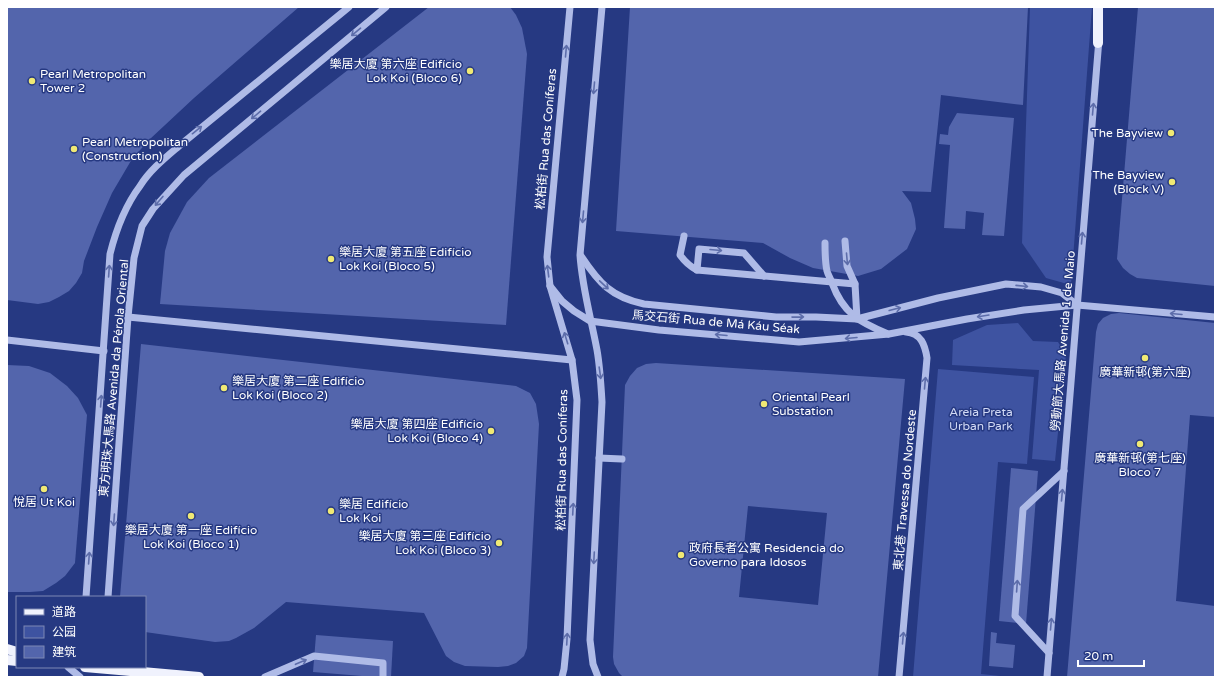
<svg xmlns="http://www.w3.org/2000/svg" width="1222" height="684" font-family="'Varela Round','Noto Sans SC',sans-serif">
  <style>
    .green { fill: #3e53a1 }
    .building { fill: #5365ac; fill-rule: evenodd }
    .lines { fill: none; stroke-linecap: round; stroke-linejoin: round }
    .minor { stroke: #afbbe7; stroke-width: 7 }
    .major { stroke: #f0f2fd; stroke-width: 10 }
    .oneway { stroke: #5d6daa }
    .poi-dot { fill: #f0e974; stroke: #263982; stroke-width: 1.5 }
    .labels { text-anchor: middle; stroke-width: 3; stroke-linejoin: round; paint-order: stroke }
    .poi-label { font-size: 12px; fill: #fff; stroke: #263982; text-anchor: start }
    .street-label { font-size: 12px; fill: #fff; stroke: #263982 }
    .park-label { font-size: 12px; fill: #d2daf5; stroke: #263982 }
  </style>
  <rect width="100%" height="100%" fill="#263982"/>
  <g class="green">
    <polygon points="1030,7 1092,7 1071,285 1046,278 1022,243"/>
    <polygon points="1018,323 1033,341 1058,342 1066,355 1055,461 1032,459 1039,370 952,365 953,340 987,325"/>
    <polygon points="938,369 1034,377 1027,464 998,462 981,674 1010,677 913,677"/>
  </g>
  <g class="building">
    <polygon points="7,7 299,7 194,98 150,139 132,159 112,193 97,227 84,261 82,273 76,283 69,291 59,297 49,302 38,304 7,300"/>
    <polygon points="429,7 510,7 516,15 522,28 527,54 506,325 160,304 165,251 170,233 187,202 209,178"/>
    <polygon points="630,7 1028,7 1023,105 941,95 931,192 902,191 911,203 915,219 916,229 907,249 881,269 858,276 813,268 790,258 763,243 616,231"/>
    <polygon points="1138,7 1215,7 1215,286 1137,278 1130,274 1123,268 1117,259"/>
    <polygon points="957,113 1014,118 1004,236 982,235 984,213 966,211 965,229 944,228 950,145 939,144 940,134 948,135 949,127"/>
    <polygon points="1119,313 1215,323 1215,417 1190,415 1176,601 1215,606 1215,677 1067,677 1096,332 1098,324 1103,318 1111,314"/>
    <polygon points="141,344 516,386 530,393 536,404 539,424 527,648 524,656 516,663 508,666 498,667 465,666 454,662 446,656 424,613 286,602 254,628 236,638 229,641 215,642 145,632 145,597 120,597"/>
    <path d="M656 363 905 379 878 677H623L619 673 614 664 613 657 625 385 630 376 637 368 646 364ZM748 506 827 513 818 605 739 597Z"/>
    <polygon points="7,365 29,366 50,373 67,386 78,398 87,415 75,563 65,576 56,583 43,591 30,592 7,592"/>
    <polygon points="1011,468 1038,471 1026,624 999,621"/>
    <polygon points="991,632 997,633 996,643 1015,645 1013,668 989,666"/>
    <polygon points="316,635 393,641 391,677 374,677 313,672"/>
  </g>
  <g class="lines">
    <g class="minor">
      <path d="M684 236 680 255C685 262 689 266 697 270L855 284"/>
      <polyline points="845,241 847,266 855,284 857,319"/>
      <path d="M825 243C825 252 825 262 827 271 828 275 831 279 832 283 843 313 859 322 888 334"/>
      <path d="M581 256C599 283 611 297 644 304L776 317H816L857 319 938 298 1006 284 1041 287 1062 293 1077 305"/>
      <polyline points="697,270 699,249 744,253 764,276"/>
      <polyline points="550,286 562,301 574,311 590,321 659,330 799,342 889,334 967,319 1024,310 1077,305 1215,317"/>
      <polyline points="128,317 572,360"/>
      <polyline points="7,340 104,351"/>
      <polyline points="599,458 622,459"/>
      <path d="M86 597 110 254C116 230 125 206 140 186 150 170 165 158 179 146L349 7"/>
      <polyline points="108,597 128,317 134,258 142,226 153,209 184,175 386,7"/>
      <polyline points="1049,653 1015,616 1023,509 1064,471"/>
      <polyline points="68,667 80,677"/>
      <polyline points="265,677 314,656 383,663 383,677"/>
      <polyline points="562,677 564,669 567,639 577,400 572,360 550,286 547,257 570,7"/>
      <path d="M598 677 593 664 590 640 602 402C601 385 600 367 597 350 591 318 582 287 580 255L602 7"/>
      <path d="M899 677 927 358C925 345 921 333 906 332"/>
      <polyline points="1047,677 1099,39"/>
    </g>
    <g class="major">
      <polyline points="1098,43 1098,7"/>
      <polyline points="7,649 17,652"/>
      <polyline points="7,660 17,661"/>
      <polyline points="85,667 199,677"/>
    </g>
  </g>
  <defs><path id="oneway-shaft" d="M-6 0H5M1.5-3L5.5 0L1.5 3" fill="none" stroke-width="1.6" stroke-linecap="round" stroke-linejoin="round"/></defs>
  <g class="oneway">
    <use href="#oneway-shaft" transform="translate(356 32) rotate(140)"/>
    <use href="#oneway-shaft" transform="translate(566 51) rotate(-85)"/>
    <use href="#oneway-shaft" transform="translate(594 88) rotate(95)"/>
    <use href="#oneway-shaft" transform="translate(1093 109) rotate(-85)"/>
    <use href="#oneway-shaft" transform="translate(256 115) rotate(140)"/>
    <use href="#oneway-shaft" transform="translate(197 130) rotate(-39)"/>
    <use href="#oneway-shaft" transform="translate(159 201) rotate(131)"/>
    <use href="#oneway-shaft" transform="translate(583 217) rotate(95)"/>
    <use href="#oneway-shaft" transform="translate(1082 238) rotate(-85)"/>
    <use href="#oneway-shaft" transform="translate(716 250) rotate(5)"/>
    <use href="#oneway-shaft" transform="translate(847 259) rotate(85)"/>
    <use href="#oneway-shaft" transform="translate(109 271) rotate(-86)"/>
    <use href="#oneway-shaft" transform="translate(548 271) rotate(-97)"/>
    <use href="#oneway-shaft" transform="translate(604 285) rotate(43)"/>
    <use href="#oneway-shaft" transform="translate(1022 286) rotate(6)"/>
    <use href="#oneway-shaft" transform="translate(895 309) rotate(-14)"/>
    <use href="#oneway-shaft" transform="translate(1176 314) rotate(-175)"/>
    <use href="#oneway-shaft" transform="translate(983 316) rotate(171)"/>
    <use href="#oneway-shaft" transform="translate(798 317) rotate(-1)"/>
    <use href="#oneway-shaft" transform="translate(721 335) rotate(-175)"/>
    <use href="#oneway-shaft" transform="translate(566 338) rotate(-107)"/>
    <use href="#oneway-shaft" transform="translate(851 338) rotate(175)"/>
    <use href="#oneway-shaft" transform="translate(600 373) rotate(82)"/>
    <use href="#oneway-shaft" transform="translate(925 383) rotate(-85)"/>
    <use href="#oneway-shaft" transform="translate(101 401) rotate(-86)"/>
    <use href="#oneway-shaft" transform="translate(1062 495) rotate(-85)"/>
    <use href="#oneway-shaft" transform="translate(573 509) rotate(-87)"/>
    <use href="#oneway-shaft" transform="translate(114 520) rotate(94)"/>
    <use href="#oneway-shaft" transform="translate(89 558) rotate(-86)"/>
    <use href="#oneway-shaft" transform="translate(594 558) rotate(93)"/>
    <use href="#oneway-shaft" transform="translate(1017 586) rotate(-86)"/>
    <use href="#oneway-shaft" transform="translate(1051 624) rotate(-85)"/>
    <use href="#oneway-shaft" transform="translate(903 638) rotate(-85)"/>
    <use href="#oneway-shaft" transform="translate(567 639) rotate(-87)"/>
    <use href="#oneway-shaft" transform="translate(301 662) rotate(-23)"/>
  </g>
  <g class="poi-dot">
    <circle cx="470" cy="71" r="4"/>
    <circle cx="32" cy="81" r="4"/>
    <circle cx="1171" cy="133" r="4"/>
    <circle cx="74" cy="149" r="4"/>
    <circle cx="1172" cy="182" r="4"/>
    <circle cx="331" cy="259" r="4"/>
    <circle cx="1145" cy="358" r="4"/>
    <circle cx="224" cy="388" r="4"/>
    <circle cx="764" cy="404" r="4"/>
    <circle cx="491" cy="431" r="4"/>
    <circle cx="1140" cy="444" r="4"/>
    <circle cx="44" cy="489" r="4"/>
    <circle cx="331" cy="511" r="4"/>
    <circle cx="191" cy="516" r="4"/>
    <circle cx="499" cy="543" r="4"/>
    <circle cx="681" cy="555" r="4"/>
  </g>
  <g class="labels">
    <g class="poi-label">
      <text x="462" y="68" text-anchor="end">樂居大廈 第六座 Edifício<tspan x="462" dy="14">Lok Koi (Bloco 6)</tspan></text>
      <text x="40" y="78">Pearl Metropolitan<tspan x="40" dy="14">Tower 2</tspan></text>
      <text x="1163" y="137" text-anchor="end">The Bayview</text>
      <text x="82" y="146">Pearl Metropolitan<tspan x="82" dy="14">(Construction)</tspan></text>
      <text x="1164" y="179" text-anchor="end">The Bayview<tspan x="1164" dy="14">(Block V)</tspan></text>
      <text x="339" y="256">樂居大廈 第五座 Edifício<tspan x="339" dy="14">Lok Koi (Bloco 5)</tspan></text>
      <text x="1145" y="376" text-anchor="middle">廣華新邨(第六座)</text>
      <text x="232" y="385">樂居大廈 第二座 Edifício<tspan x="232" dy="14">Lok Koi (Bloco 2)</tspan></text>
      <text x="772" y="401">Oriental Pearl<tspan x="772" dy="14">Substation</tspan></text>
      <text x="483" y="428" text-anchor="end">樂居大廈 第四座 Edifício<tspan x="483" dy="14">Lok Koi (Bloco 4)</tspan></text>
      <text x="1140" y="462" text-anchor="middle">廣華新邨(第七座)<tspan x="1140" dy="14">Bloco 7</tspan></text>
      <text x="44" y="506" text-anchor="middle">悅居 Ut Koi</text>
      <text x="339" y="508">樂居 Edifício<tspan x="339" dy="14">Lok Koi</tspan></text>
      <text x="191" y="534" text-anchor="middle">樂居大廈 第一座 Edifício<tspan x="191" dy="14">Lok Koi (Bloco 1)</tspan></text>
      <text x="491" y="540" text-anchor="end">樂居大廈 第三座 Edifício<tspan x="491" dy="14">Lok Koi (Bloco 3)</tspan></text>
      <text x="689" y="552">政府長者公寓 Residencia do<tspan x="689" dy="14">Governo para Idosos</tspan></text>
    </g>
    <g class="street-label">
      <text transform="translate(546 139) rotate(-85)" y="4">松柏街 Rua das Coníferas</text>
      <text transform="translate(716 322) rotate(5)" y="4">馬交石街 Rua de Má Káu Séak</text>
      <text transform="translate(1063 341) rotate(-85)" y="4">勞動節大馬路 Avenida 1 de Maio</text>
      <text transform="translate(114 378) rotate(-85)" y="4">東方明珠大馬路 Avenida da Pérola Oriental</text>
      <text transform="translate(562 460) rotate(-89)" y="4">松柏街 Rua das Coníferas</text>
      <text transform="translate(905 490) rotate(-85)" y="4">東北巷 Travessa do Nordeste</text>
    </g>
    <g class="park-label">
      <text x="981" y="416">Areia Preta<tspan x="981" dy="14">Urban Park</tspan></text>
    </g>
  </g>
  <rect width="1222" height="684" fill="none" stroke="#ffffff" stroke-width="16"/>
  <rect x="16" y="596" width="130" height="72" fill="#263982" stroke="#7d88b4"/>
  <rect x="24" y="609" width="20" height="6" fill="#f0f2fd" stroke="#7d88b4"/>
  <text x="52" y="616" font-size="12" fill="#ffffff">道路</text>
  <rect x="24" y="626" width="20" height="12" fill="#3e53a1" stroke="#7d88b4"/>
  <text x="52" y="636" font-size="12" fill="#ffffff">公园</text>
  <rect x="24" y="646" width="20" height="12" fill="#5365ac" stroke="#7d88b4"/>
  <text x="52" y="656" font-size="12" fill="#ffffff">建筑</text>
  <path d="M1078 660v6h66v-6" fill="none" stroke="#ffffff" stroke-width="2"/>
  <text x="1084" y="660" font-size="12" fill="#ffffff" stroke="#263982" stroke-width="3" paint-order="stroke">20 m</text>
</svg>
